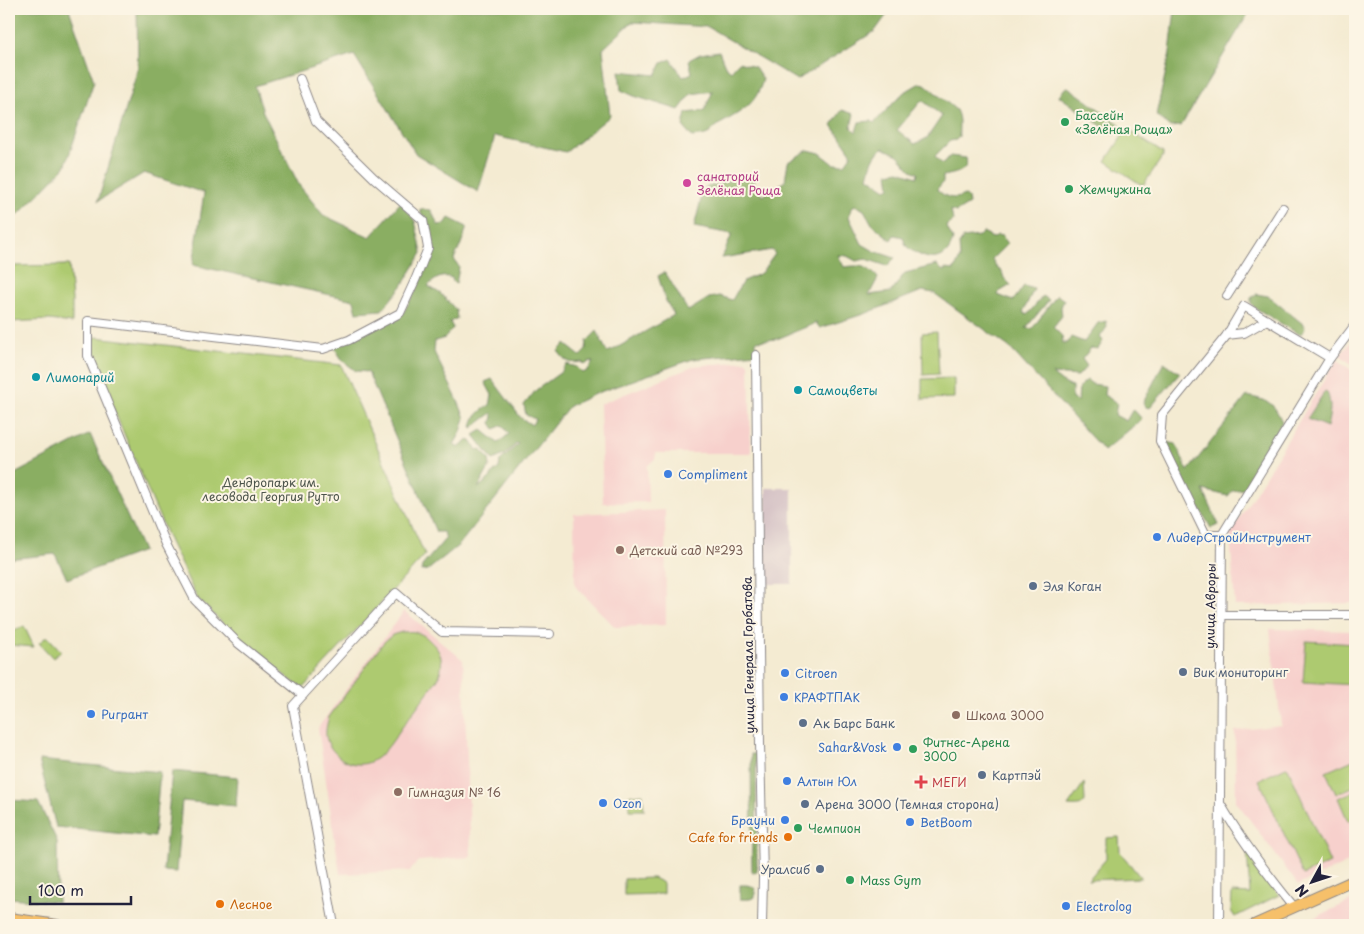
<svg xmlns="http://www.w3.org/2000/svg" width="1364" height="934" viewBox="0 0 1364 934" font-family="'Playpen Sans',sans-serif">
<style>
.built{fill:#f7d0cc}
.industrial{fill:#d2bec3}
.green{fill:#adca70;stroke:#687656}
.forest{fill:#8aae62;stroke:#56684e;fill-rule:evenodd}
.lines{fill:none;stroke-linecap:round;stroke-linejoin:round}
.minor-casing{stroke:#8b8686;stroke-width:10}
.major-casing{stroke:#8b8686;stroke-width:12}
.minor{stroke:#fff;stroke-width:8}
.major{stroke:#f6c06b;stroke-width:10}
.leisure-dot{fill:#2e9e5b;stroke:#fcf5e5;stroke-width:2}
.hotel-dot{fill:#d1479c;stroke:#fcf5e5;stroke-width:2}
.culture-dot{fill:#0f9aa8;stroke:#fcf5e5;stroke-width:2}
.shop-dot{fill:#3f7fe0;stroke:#fcf5e5;stroke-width:2}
.education-dot{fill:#8d6e63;stroke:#fcf5e5;stroke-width:2}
.service-dot{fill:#5c6f8a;stroke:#fcf5e5;stroke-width:2}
.health-dot{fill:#e0444e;stroke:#fcf5e5;stroke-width:2}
.food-dot{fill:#e8710a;stroke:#fcf5e5;stroke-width:2}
.labels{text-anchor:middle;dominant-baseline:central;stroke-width:4;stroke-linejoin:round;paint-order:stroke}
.leisure-label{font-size:12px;fill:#27864d;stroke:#fcf5e5;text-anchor:start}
.hotel-label{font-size:12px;fill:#b23c85;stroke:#fcf5e5;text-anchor:start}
.culture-label{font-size:12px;fill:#0d838f;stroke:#fcf5e5;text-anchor:start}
.shop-label{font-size:12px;fill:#366cbe;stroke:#fcf5e5;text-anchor:start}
.park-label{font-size:12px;fill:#4c544b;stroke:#fcf5e5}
.education-label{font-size:12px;fill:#785e54;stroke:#fcf5e5;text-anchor:start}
.service-label{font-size:12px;fill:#4e5e75;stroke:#fcf5e5;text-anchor:start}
.street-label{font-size:12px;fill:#22223b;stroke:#fcf5e5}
.health-label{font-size:12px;fill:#be3a42;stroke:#fcf5e5;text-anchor:start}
.food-label{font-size:12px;fill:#c56008;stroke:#fcf5e5;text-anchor:end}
</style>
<rect width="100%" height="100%" fill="#fcf5e5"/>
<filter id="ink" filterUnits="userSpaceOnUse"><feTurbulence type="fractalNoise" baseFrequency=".02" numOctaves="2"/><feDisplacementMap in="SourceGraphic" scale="10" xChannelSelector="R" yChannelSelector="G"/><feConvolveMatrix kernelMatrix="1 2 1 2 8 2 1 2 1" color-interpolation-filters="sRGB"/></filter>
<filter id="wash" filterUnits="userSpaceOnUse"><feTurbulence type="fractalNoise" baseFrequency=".0096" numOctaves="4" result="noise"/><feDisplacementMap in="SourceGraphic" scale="20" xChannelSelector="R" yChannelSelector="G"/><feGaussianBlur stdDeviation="1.12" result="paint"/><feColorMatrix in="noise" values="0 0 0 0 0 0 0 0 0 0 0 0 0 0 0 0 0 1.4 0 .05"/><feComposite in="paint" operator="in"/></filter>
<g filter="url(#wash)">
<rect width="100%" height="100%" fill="#f4ebd2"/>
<g class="built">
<path d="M1355,337V367L1340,355Z"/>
<path d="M1337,359L1355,373V603L1235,606L1230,534Z"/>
<path d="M746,361L749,364L751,453H656L655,459L647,466L648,502L603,503L600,404L695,366Z"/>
<path d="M665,510L666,625L615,627L575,586L574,514Z"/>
<path d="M404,611L463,660L471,857L419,861L410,871L340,874L318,728Z"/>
<path d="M1270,629L1355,631V859L1298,885L1236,801L1235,731L1281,725Z"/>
<path d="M1355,899V925H1299Z"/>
</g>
<rect class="industrial" x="766" y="488" width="26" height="96"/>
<g class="green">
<path d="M1127,129L1163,153V156L1144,184H1140L1106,161Z"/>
<path d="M69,265L72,300V323L50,320L9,322V266Z"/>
<path d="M937,332L939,374L923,375L922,333Z"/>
<path d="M95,337L341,365L425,555L302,689L241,641L197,598L170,542L88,349Z"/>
<path d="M954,378V398L922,399V379Z"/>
<path d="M24,626L34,647L9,645V634Z"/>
<path d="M402,632C406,632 411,631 415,632C420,633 426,636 429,640C442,652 444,660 439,677C427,693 415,710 403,726C394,738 386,754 372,761C361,767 346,764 337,755C324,742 324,733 329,717L383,643L392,635Z"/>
<path d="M47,636L61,651L53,658L39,643Z"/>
<path d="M1306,641L1355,644V685L1303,682Z"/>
<path d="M1353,760L1355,765V786L1336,794L1326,772Z"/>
<path d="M1286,767L1288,768L1330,863L1303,875L1259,780Z"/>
<path d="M1084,783L1085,801C1082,808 1074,806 1068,806Z"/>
<path d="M1355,791V818L1348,821L1338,798Z"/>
<path d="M643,794L644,810H629V795Z"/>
<path d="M1119,837L1120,852L1141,878L1088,880L1106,859V838Z"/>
<path d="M1247,850L1279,895L1235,917L1231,911L1232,893L1250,894Z"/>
<path d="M653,878L663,883V894L624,895V879Z"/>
</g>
<g class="forest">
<path d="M9,9H69L94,81L65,167L18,215L9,210Z"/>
<path d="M137,9H891L875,31L797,80L708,27L632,22L603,49L610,116L566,152L495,136L478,192L416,154L354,55L255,86L263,112L299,185L323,215L370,237L401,202L415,221L422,253L402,286L382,310L357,312L354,300L193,265L204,193L144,173L98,201L138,69Z"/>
<path d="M1175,9H1251L1181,126L1170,127L1156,115L1170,53Z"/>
<path d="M719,51L725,66L731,71L739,62L755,67L763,79C756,107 739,112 717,126C714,128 711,132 708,134C704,136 697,136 692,137L683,126L686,113L704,111L713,91L691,94L679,110L634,96L621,90L619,71L656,75L662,63L671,59L683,77L692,73L689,60L700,54Z"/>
<path d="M920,83L925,84L956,110C961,120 958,126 959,137L956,140L950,141L935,156L939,161L943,164L950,156L966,158C970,172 953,174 943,176V182L937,189C944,197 954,201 964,195L968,198L969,204L956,212L951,210L953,221L946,226L953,239C949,258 935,263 918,254C914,252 908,249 906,245C904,242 904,239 903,237L894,235L891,240L872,224L864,210L855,205L851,208L849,217L862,244L874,251L895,258L887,266L866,259L856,261L847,256L838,255L844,267C860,265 867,265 878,278L869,295L891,292L905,273L937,265L944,272V269L954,270L960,258L959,244L963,238L979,236L983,232L989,235L990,237L994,238L997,235L1002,236L1007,244L992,259L996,267L1002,272L1004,278L1011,285L999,292L998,295L1013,301L1024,286L1034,289L1023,312L1027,315L1043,296L1049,300L1026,328L1032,329L1057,295L1064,300L1061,307L1062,316L1053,327L1062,336L1063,343H1068L1071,337L1084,342L1098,323L1106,321L1107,327L1100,337L1103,341L1098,349L1091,348L1082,359L1087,366L1078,376L1052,374L1062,382L1072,387V399L1078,401L1079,387L1087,380L1092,384L1105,386L1104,395L1117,403L1115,415L1126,421L1133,409L1142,419L1104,451L1009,347L934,293L922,291L867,313L820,328L816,323L777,339L756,341V353L693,359L597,393L569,406L459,545L428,570L421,571L422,566L446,538L443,532H436L368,372L356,371L343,361L334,347L403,313L421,281L430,259L431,252L420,209L431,210L438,225L445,224L449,218L467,227L461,244L454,259L459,267L456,284L453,282L452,278C442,274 435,279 428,286L441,294L456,310L457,319L450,322L453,328L445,338L435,341L434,352L458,401L465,418L461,432L454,445L459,448L466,440L471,441L477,450L480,449L489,459L490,466L478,488L490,478L494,472L499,468L500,461L518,444L517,443L504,455L493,460L474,435L482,430L498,443L509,434L502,425L495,429L491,423L493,417L492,413L472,428C473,416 480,411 490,405L492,395L485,382L492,379L521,418L532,425L535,419L526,415L524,405L536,390L561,372L566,364L577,367L583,373L588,370L593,362L590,361L585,365L582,362C569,364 566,362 558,351L565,344L580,356L586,350L587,341L597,331L607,352L613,350L674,315L666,301L658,276L665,272L688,311L709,298L719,296L732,300L743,281L761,273L775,254L772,250L722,258L732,234L694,227L704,188L749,175L763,196L785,181L788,162L808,150L820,153L834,164H845L852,154L832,125L842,110L854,114L851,127L856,132L859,122L872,121L874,123L903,93ZM922,100L942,116L927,138L915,144L897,130ZM883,148L898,155L911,170L918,173L917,177L899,171L888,173L890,187L886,189L868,177C871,165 873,155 883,148Z"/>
<path d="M1068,87L1118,123L1120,126L1114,135L1059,96L1065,88Z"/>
<path d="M1256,294L1268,296L1303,324L1305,328L1304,331L1300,334L1297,333L1254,307L1251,303V298Z"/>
<path d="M1164,362L1180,373L1150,408L1146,407L1143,403Z"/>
<path d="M1325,391L1327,392C1332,404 1330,414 1327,427L1307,419Z"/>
<path d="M1247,396C1269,401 1273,401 1282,422L1246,487L1243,489L1232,491L1228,496L1203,490L1219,525L1211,528L1186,485L1166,442L1176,444L1188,471Z"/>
<path d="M90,434L143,551L67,579L55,554L9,559V477Z"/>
<path d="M751,754H756L757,872H752Z"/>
<path d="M39,760L160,772L154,837L56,827Z"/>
<path d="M172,771L238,777L236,806L182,801L176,872L163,871Z"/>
<path d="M9,800L38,802L57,841L58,902L9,898Z"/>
<path d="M740,885C747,885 757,884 755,894C754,896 754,897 753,898C750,900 743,899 740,899Z"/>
</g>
</g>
<g filter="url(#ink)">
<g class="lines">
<defs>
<g id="minor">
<path d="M300,79L316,121L374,178L423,220L428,248L416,278L400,313L349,340L323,349L88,321V356L166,544L195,600L238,643L303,695"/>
<path d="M1227,296L1283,208"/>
<path d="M1227,335L1244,333L1267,320"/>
<path d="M756,355L760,744L763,877L762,925"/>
<path d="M1222,535H1206L1160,441L1162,415L1227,335L1244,306L1330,358"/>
<path d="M1222,615H1355"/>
<path d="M1221,805C1242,841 1268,875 1294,907"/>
<path d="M334,925L293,706L396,593L442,632L550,634"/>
<path d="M1219,925L1222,535L1330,358L1355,325"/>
</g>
<g id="major">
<path d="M9,918L57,925"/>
<path d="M1254,925L1355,880"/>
</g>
</defs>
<use href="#minor" class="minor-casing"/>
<use href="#major" class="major-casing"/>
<use href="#minor" class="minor"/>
<use href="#major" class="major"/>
</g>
</g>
<g class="leisure-dot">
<circle cx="1065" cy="122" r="5"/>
<circle cx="1069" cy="189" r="5"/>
<circle cx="913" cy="749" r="5"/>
<circle cx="798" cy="828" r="5"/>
<circle cx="850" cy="880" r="5"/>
</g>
<circle class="hotel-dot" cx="687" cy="183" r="5"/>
<g class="culture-dot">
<circle cx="36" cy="377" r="5"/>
<circle cx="798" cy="390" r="5"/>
</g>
<g class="shop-dot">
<circle cx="668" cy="474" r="5"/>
<circle cx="1157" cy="537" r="5"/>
<circle cx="785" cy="673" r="5"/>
<circle cx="784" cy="697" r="5"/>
<circle cx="91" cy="714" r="5"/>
<circle cx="897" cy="747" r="5"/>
<circle cx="787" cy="781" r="5"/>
<circle cx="603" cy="803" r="5"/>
<circle cx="785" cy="820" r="5"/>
<circle cx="910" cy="822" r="5"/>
<circle cx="1066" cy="906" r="5"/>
</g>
<g class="education-dot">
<circle cx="620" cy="550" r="5"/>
<circle cx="956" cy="715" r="5"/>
<circle cx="398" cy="792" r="5"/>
</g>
<g class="service-dot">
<circle cx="1033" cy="586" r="5"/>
<circle cx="1183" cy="672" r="5"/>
<circle cx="803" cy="723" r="5"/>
<circle cx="982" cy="775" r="5"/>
<circle cx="805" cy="804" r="5"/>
<circle cx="820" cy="869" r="5"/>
</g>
<path class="health-dot" d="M918.5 774.5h5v5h5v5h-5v5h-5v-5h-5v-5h5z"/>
<g class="food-dot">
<circle cx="788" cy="837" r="5"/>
<circle cx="220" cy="904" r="5"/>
</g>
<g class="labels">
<g class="leisure-label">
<text x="1075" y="115">Бассейн<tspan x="1075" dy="14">«Зелёная Роща»</tspan></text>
<text x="1079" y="189">Жемчужина</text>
<text x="923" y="742">Фитнес-Арена<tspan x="923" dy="14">3000</tspan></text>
<text x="808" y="828">Чемпион</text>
<text x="860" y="880">Mass Gym</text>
</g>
<g class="hotel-label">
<text x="697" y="176">санаторий<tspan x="697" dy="14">Зелёная Роща</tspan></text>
</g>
<g class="culture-label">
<text x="46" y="377">Лимонарий</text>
<text x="808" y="390">Самоцветы</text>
</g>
<g class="shop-label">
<text x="678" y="474">Compliment</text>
<text x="1167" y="537">ЛидерСтройИнструмент</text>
<text x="795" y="673">Citroen</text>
<text x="794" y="697">КРАФТПАК</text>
<text x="101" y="714">Ригрант</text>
<text x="887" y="747" text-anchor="end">Sahar&amp;Vosk</text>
<text x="797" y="781">Алтын Юл</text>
<text x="613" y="803">Ozon</text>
<text x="775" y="820" text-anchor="end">Брауни</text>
<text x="920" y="822">BetBoom</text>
<text x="1076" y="906">Electrolog</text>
</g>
<g class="park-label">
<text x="271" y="482">Дендропарк им.<tspan x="271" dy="14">лесовода Георгия Рутто</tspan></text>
</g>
<g class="education-label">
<text x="630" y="550">Детский сад №293</text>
<text x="966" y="715">Школа 3000</text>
<text x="408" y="792">Гимназия № 16</text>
</g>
<g class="service-label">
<text x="1043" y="586">Эля Коган</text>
<text x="1193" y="672">Вик мониторинг</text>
<text x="813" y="723">Ак Барс Банк</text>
<text x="992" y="775">Картпэй</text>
<text x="815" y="804">Арена 3000 (Темная сторона)</text>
<text x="810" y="869" text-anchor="end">Уралсиб</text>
</g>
<g class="street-label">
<text transform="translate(1210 606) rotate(-89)">улица Авроры</text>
<text transform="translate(748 655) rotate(-91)">улица Генерала Горбатова</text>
</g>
<g class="health-label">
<text x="932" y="782">МЕГИ</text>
</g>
<g class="food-label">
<text x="778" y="837">Cafe for friends</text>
<text x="230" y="904" text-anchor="start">Лесное</text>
</g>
</g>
<rect width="1364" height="934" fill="none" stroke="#fcf5e5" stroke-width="30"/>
<g transform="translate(1312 882) rotate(230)" stroke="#fcf5e5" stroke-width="4" paint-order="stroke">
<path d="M0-4L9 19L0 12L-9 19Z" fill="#22223b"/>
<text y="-8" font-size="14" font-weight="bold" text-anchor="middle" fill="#22223b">N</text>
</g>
<path d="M30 896v8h101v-8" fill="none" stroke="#22223b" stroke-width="2.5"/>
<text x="38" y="896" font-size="15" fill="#22223b" stroke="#fcf5e5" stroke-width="4" paint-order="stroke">100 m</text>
</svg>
